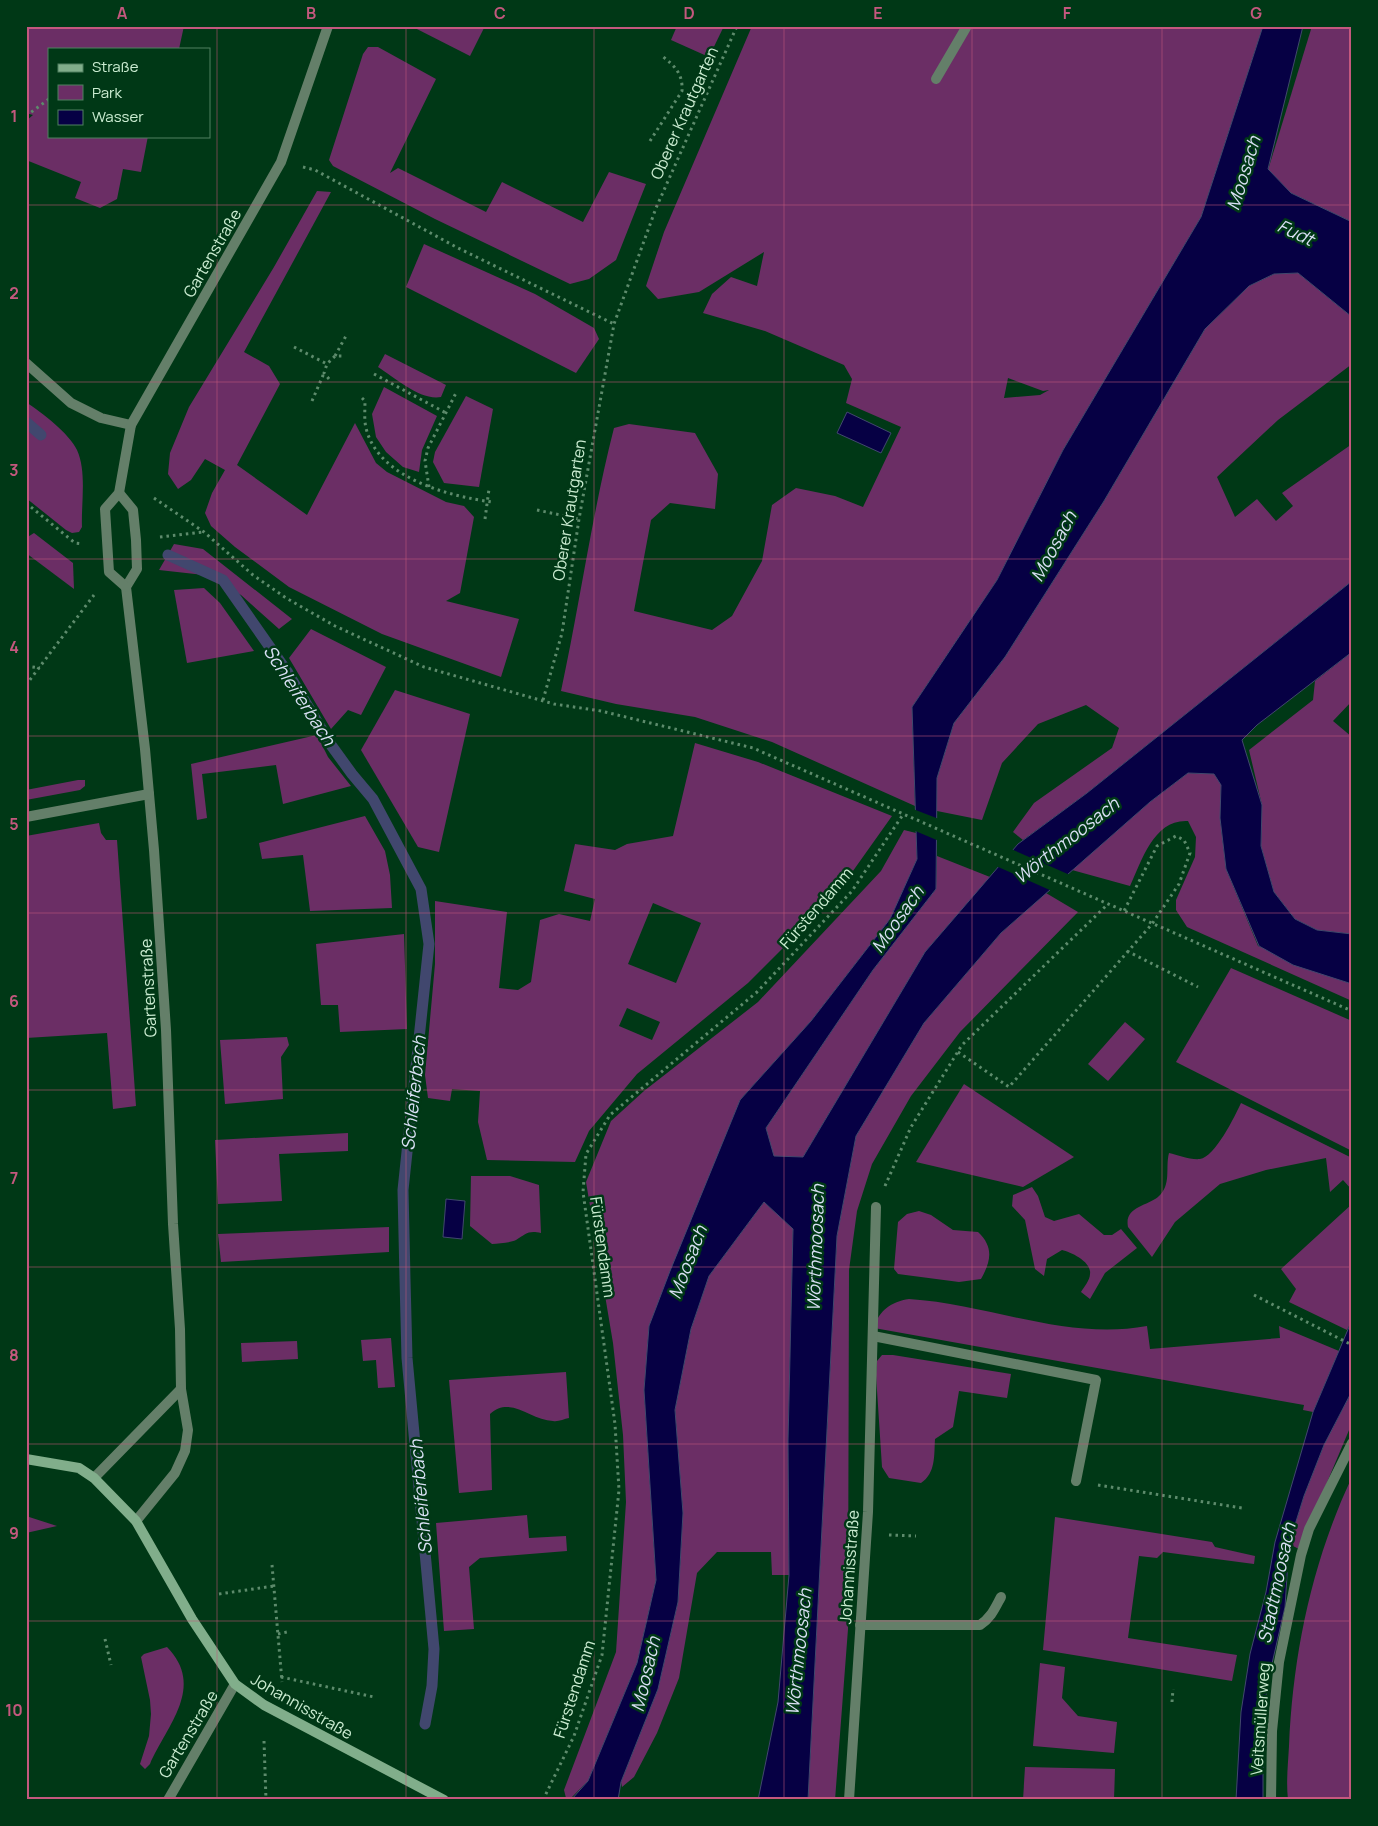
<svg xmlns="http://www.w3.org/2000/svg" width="1378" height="1826" viewBox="0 0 1378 1826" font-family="Manrope,sans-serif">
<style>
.green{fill:#6b2e65;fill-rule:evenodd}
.water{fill:#060044;stroke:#41476e}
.pier{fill:#003816}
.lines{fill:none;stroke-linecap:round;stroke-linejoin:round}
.stream{stroke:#41476e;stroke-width:11}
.path{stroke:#5d8b6c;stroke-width:3;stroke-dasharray:2.5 4;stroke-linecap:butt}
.service{stroke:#647f69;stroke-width:10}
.minor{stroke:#647f69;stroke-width:10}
.secondary{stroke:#81ae8b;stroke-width:10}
.grid{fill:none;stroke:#c4587e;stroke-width:1;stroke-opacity:0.55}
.labels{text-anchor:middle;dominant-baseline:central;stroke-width:5;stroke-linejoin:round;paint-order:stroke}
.street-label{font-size:16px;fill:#caecd1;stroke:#003816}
.water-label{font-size:18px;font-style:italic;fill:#d8dff4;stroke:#003816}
.neatline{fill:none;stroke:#c4587e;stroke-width:2}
.grid-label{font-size:16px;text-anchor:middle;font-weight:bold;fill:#c4587e}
</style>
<rect width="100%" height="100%" fill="#003816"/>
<g class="green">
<path d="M26,26H184L179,49H49V136H148L141,172L123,169L117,199L100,208L75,198L81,182L26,160V121L33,115L26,113Z"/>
<path d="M411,26H485L470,56Z"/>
<path d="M677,26H724L709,57L671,40Z"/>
<path d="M752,26H1263L1201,217L1063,450L997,580L912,707L915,806L772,742L695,717L616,704L561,691C580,603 592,514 614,428L629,424L695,433L718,474L715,509L670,503L651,520L634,611L712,630L732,616L762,561L772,505L796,488L835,496L863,507L901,427L846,403L852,379L844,365L765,331L703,313L712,294L731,277L757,286L764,252L699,292L658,299L646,286L664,232ZM1008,378L1043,391L1049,390L1040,395L1004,398Z"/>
<path d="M1312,26H1352V222L1291,193L1268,170Z"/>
<path d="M368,47H378L436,79L390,173L398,168L486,212L502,182L583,222L609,172L646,184L616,260L589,279L570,284L435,219L333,166L329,160L363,54Z"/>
<path d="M317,191L331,192L244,352L269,366L280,384L237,465L307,515L355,423L376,463L387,472L446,502L464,506L474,517L460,593L446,601L519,619L501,677L382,634L289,587L235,547L211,526L205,513L212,493L225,470L205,459L191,480L178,489L168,474L170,453L189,407L274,267Z"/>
<path d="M424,244L535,294L594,328L599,339L576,373L406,287Z"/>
<path d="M1298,273L1352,317V364L1278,420L1217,477L1235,517L1257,499L1276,521L1293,506L1282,493L1352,444V581L1087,793L1023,840L1013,832L1034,803L1112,748L1119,728L1086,705L1038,724L1002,763L982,820L937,811V778L954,723L1005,657L1104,501L1205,329L1249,286L1274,274Z"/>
<path d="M385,354L446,385L441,397C421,401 395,378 378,367Z"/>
<path d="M384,387L437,416L422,450L419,472L403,467L386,452L376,437L372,414Z"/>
<path d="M466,396L493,409L479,487L444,483L433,462L435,452Z"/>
<path d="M26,402C42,413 69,433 77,450C87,472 81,503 82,527L79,532L72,533L66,530L26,498Z"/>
<path d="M34,533L73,563L74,589L26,553V538Z"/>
<path d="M174,544L203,549L292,619L279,629L241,595L204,575L159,570Z"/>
<path d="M204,588L220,603L254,651L187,663L174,590Z"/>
<path d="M311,629L386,667L361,715L348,710L331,729L289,658Z"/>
<path d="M1352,652V701L1333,721L1352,737V934L1317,930L1295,919L1274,892L1261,846L1262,805L1249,750L1313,700L1315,681Z"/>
<path d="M395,690L470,714L439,852L418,847L361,750Z"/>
<path d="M317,735L328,757L351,786L283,804L276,765L202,774L207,818L197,820L191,764Z"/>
<path d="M695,743L758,762L892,816L843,885L789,942L748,983L637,1074L589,1131L575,1162L487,1160L478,1122L480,1091L452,1089L450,1101L428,1098L425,1075L435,964V901L507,912L499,988L518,990L531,982L540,920L559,914L590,921L595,899L564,891L575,844L615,850L627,844L673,836ZM653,903L701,923L676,983L628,964ZM627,1008L660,1022L652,1040L619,1026Z"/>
<path d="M1188,773L1214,774L1221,784L1220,818L1226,869L1258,946L1352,984V1001L1187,927L1176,910V900L1195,857L1196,837L1188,821C1154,819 1142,860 1130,886L1072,870L1150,802Z"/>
<path d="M78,780H85V786L80,790L26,800V790Z"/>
<path d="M365,816L385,851L390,875L392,908L310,911L303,855L262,859L259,843Z"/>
<path d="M99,823L101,833L106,840H117L136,1106L113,1109L107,1033L26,1038V836Z"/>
<path d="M904,830L916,833L917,859L890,919L811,1021L740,1100L649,1326L644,1390L656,1580L637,1663L588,1781L572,1797L566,1798L564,1790L616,1652L626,1502L623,1435L613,1343L586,1182L611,1121L644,1091L758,1002L881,871Z"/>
<path d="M937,856L990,877L925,952L803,1157H774L766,1128L873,970L936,889Z"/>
<path d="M1046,893L1078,912L960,1032L911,1096L872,1164L857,1211L849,1270L848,1629L835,1800H808L837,1236L856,1136L924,1023L1001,933Z"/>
<path d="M404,934L407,1029L340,1032L338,1005H321L316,944Z"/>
<path d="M1231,968L1352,1021V1151L1176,1062Z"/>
<path d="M1125,1022L1145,1039L1108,1081L1088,1064Z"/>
<path d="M287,1037L289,1045L281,1057L283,1099L225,1104L220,1040Z"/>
<path d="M964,1084L1074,1157L1023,1187L916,1162Z"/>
<path d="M1241,1103L1352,1158V1190L1343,1180L1330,1192L1326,1158L1266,1170L1220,1184L1175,1222L1152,1257L1128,1227C1124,1207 1147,1206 1158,1197C1172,1185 1165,1168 1169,1153C1178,1155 1190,1160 1200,1159C1215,1157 1235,1116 1241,1103Z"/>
<path d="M348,1133V1151L279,1154L282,1201L218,1204L215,1140Z"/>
<path d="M471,1176H510L539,1185L541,1233C528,1230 526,1234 516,1240C510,1243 499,1243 492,1244L470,1226Z"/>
<path d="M1032,1187L1038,1196L1045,1217L1054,1221L1079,1214L1104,1235H1112L1121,1229L1137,1248L1105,1273L1090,1299L1081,1292C1084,1287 1090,1280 1090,1274C1092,1262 1071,1252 1062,1250L1047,1259L1044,1276L1035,1269L1025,1220L1012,1206L1013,1195Z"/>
<path d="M764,1202L793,1229L788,1441L789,1575H772L771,1552H717L697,1573L679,1678L657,1733L634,1777L622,1787L621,1782L658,1689L678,1602L683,1513L675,1410L691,1329L709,1276Z"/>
<path d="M1352,1204V1320L1347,1330L1289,1302L1296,1289L1281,1269Z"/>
<path d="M919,1211L931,1215L953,1230L978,1232C994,1247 991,1261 981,1279L959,1282L898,1274L894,1269L898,1222L907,1214Z"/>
<path d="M389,1227V1252L221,1262L218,1234Z"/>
<path d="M909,1299C989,1304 1067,1341 1147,1326L1150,1349L1280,1338L1279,1326L1339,1351L1313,1412L1303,1410L1304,1405L874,1328C879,1310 891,1302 909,1299Z"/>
<path d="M391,1338L395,1387L378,1388L376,1360L363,1361L361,1340Z"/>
<path d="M297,1341L298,1359L242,1362L241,1343Z"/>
<path d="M882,1355H893L1011,1374L1007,1398L959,1391L953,1427L935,1439C934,1455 936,1473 921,1483L889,1478L882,1467L876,1375L877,1361Z"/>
<path d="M566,1372L569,1418C564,1419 558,1422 553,1421C531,1421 511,1395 490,1414L492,1490L459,1493L449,1380Z"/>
<path d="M1352,1391V1423L1299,1549L1289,1544L1304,1496L1324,1445Z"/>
<path d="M1352,1477V1800H1288C1286,1782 1288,1764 1289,1746C1293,1653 1312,1562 1352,1477Z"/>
<path d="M527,1515L529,1538L566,1536L567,1551L480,1558L469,1567L474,1629L444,1631L436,1523Z"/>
<path d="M26,1516L57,1526L26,1533Z"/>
<path d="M1055,1517L1212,1542L1215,1547L1255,1556L1254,1564L1163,1552L1157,1558L1139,1556L1128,1638L1237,1655L1232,1681L1043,1650Z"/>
<path d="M167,1647C206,1687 167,1725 150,1764L145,1769L140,1764L149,1736L151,1714L150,1700L141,1657L144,1654Z"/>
<path d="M1040,1663L1065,1667L1062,1698L1078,1716L1117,1722L1114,1753L1033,1746Z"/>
<path d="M1025,1767L1115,1769L1114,1800H1023Z"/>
</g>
<g class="water">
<path d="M1263,26H1303L1268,169L1291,193L1352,222V317L1298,273L1274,274L1249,286L1205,329L1104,501L1005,657L954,723L937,778L936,889L873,970L766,1128L774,1156L803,1157L925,952L1018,844L1087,793L1352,581V652L1257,725L1242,740L1262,805L1261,846L1274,892L1295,919L1317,930L1352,934V984L1293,965L1259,946L1226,869L1220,818L1221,785L1214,774L1188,773L1150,802L1001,933L924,1023L856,1136L837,1236L808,1800H758L778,1702L789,1575L788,1441L793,1229L764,1202L709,1276L691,1329L675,1410L683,1513L678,1602L658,1689L621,1782L618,1800H571L588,1781L637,1663L656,1580L644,1390L649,1326L670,1271L740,1100L811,1021L890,919L917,859L912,707L997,580L1063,450L1201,217Z"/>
<path d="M847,412L891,433L881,453L837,433Z"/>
<path d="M446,1199L465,1201L462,1239L443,1237Z"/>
<path d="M1352,1320V1391L1324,1445L1304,1496L1289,1544L1285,1607L1268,1681L1263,1718V1800H1236L1241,1712L1250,1654L1266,1592L1275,1542L1313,1412Z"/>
</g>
<g class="pier">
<path d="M913,809L939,819V841L913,830Z"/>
<path d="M1011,849L1070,875L1052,891L996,866Z"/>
</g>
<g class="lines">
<g class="stream">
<path d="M26,422L41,435"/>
<path d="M168,555L223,580L288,673L331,745L352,774L373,799L421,889L429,944L403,1190L405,1279L407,1358L434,1649L432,1686L425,1724"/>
</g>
<g class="path">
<path d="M26,116L49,99"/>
<path d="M650,141L682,91C683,74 675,66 662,56"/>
<path d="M303,167L315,170L458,248L614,324"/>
<path d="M294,347L327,364"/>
<path d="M335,356L347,334"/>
<path d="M374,374L446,413"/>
<path d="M329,379L324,373L327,364L335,356H342"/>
<path d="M362,398L365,401C365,410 364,420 366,428C378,478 448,496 492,502"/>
<path d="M312,401L324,373"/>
<path d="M429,487L425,461L428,448L457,391"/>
<path d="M154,498L204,532L253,575L286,598L335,626L424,667L554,704L601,711L753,748L1352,1011"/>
<path d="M26,503L75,543L83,544"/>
<path d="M537,510L579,519"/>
<path d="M485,519L489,489"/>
<path d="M160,537L204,532"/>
<path d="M26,666L40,668"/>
<path d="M26,685L94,595"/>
<path d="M543,700L562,633L579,519L614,324L656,208L737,26"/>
<path d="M1127,951L1198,987"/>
<path d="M958,1052L1009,1087L1152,924L1179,884L1190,853L1184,840L1176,836L1157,846L1124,911"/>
<path d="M885,1186L911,1127L962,1045L1108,904"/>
<path d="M1254,1295L1352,1345"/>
<path d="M1098,1485L1242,1508"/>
<path d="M889,1535L916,1536"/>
<path d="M272,1565L282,1682"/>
<path d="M219,1594L274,1586"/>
<path d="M278,1634L287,1632"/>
<path d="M105,1639L111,1665"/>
<path d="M281,1677L374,1697"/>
<path d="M1172,1702L1173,1689"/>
<path d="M264,1741L266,1800"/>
<path d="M543,1800L574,1736L602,1655L619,1490L615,1424L583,1192L586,1154L610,1115L757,992L852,891L904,813"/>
</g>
<g class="service">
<path d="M936,79L967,26"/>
<path d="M873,1336L1096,1380L1076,1481"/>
<path d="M860,1625H980C991,1618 995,1608 1001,1597"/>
</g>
<g class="minor">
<path d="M26,363L71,403L101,418L131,425"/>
<path d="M119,493L133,510L136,540L137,569L126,587L145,749L154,850L166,1030L173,1224L180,1329L181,1389L188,1430L185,1451L175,1473L136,1521"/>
<path d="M126,587L109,572L105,509L119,493L131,425L281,162L328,26"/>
<path d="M26,817L149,794"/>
<path d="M94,1478L181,1389"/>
<path d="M168,1800L235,1684"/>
<path d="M849,1800L868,1512L876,1207"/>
<path d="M1271,1800L1272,1731L1279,1662L1301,1555L1309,1529L1352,1443"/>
</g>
<path class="secondary" d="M26,1459L79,1468L94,1478L136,1521L192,1619L235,1684L264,1705L444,1800"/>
</g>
<path class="grid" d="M217,26V1800M406,26V1800M594,26V1800M784,26V1800M972,26V1800M1162,26V1800M26,205H1352M26,382H1352M26,559H1352M26,736H1352M26,913H1352M26,1090H1352M26,1267H1352M26,1444H1352M26,1621H1352"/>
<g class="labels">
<g class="street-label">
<text transform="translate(684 113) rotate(-66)">Oberer Krautgarten</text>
<text transform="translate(212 253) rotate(-60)">Gartenstraße</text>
<text transform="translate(569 510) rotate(-81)">Oberer Krautgarten</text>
<text transform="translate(816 908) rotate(-49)">Fürstendamm</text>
<text transform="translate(148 988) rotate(-93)">Gartenstraße</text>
<text transform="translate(603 1247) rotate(82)">Fürstendamm</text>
<text transform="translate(849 1567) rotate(-86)">Johannisstraße</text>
<text transform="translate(574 1689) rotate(-72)">Fürstendamm</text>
<text transform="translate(302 1706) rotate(30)">Johannisstraße</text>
<text transform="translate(1260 1719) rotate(-86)">Veitsmüllerweg</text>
<text transform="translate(188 1734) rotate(-59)">Gartenstraße</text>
</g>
<g class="water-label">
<text transform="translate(1243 173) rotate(-73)">Moosach</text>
<text transform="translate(1296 232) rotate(25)">Fudt</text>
<text transform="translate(1053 546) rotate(-62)">Moosach</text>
<text transform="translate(300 695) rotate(57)">Schleiferbach</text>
<text transform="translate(1066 840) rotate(-38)">Wörthmoosach</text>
<text transform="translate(897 919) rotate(-55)">Moosach</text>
<text transform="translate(413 1093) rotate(-84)">Schleiferbach</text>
<text transform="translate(815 1248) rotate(-88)">Wörthmoosach</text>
<text transform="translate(687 1262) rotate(-69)">Moosach</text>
<text transform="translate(420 1497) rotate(-95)">Schleiferbach</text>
<text transform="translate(1276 1583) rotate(-78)">Stadtmoosach</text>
<text transform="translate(798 1652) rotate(-84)">Wörthmoosach</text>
<text transform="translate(645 1674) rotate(-77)">Moosach</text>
</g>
</g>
<rect width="1378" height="1826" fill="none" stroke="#003816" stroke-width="55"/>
<rect x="48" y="48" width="162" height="90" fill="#003816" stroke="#518061"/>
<rect x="58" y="64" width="25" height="8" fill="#81ae8b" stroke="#518061"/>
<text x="92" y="72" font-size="15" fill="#caecd1">Straße</text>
<rect x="58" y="85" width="25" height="15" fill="#6b2e65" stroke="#518061"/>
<text x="92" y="98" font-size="15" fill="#caecd1">Park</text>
<rect x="58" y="110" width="25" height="15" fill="#060044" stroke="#518061"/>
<text x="92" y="122" font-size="15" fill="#caecd1">Wasser</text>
<rect x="28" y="28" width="1322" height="1770" class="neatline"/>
<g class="grid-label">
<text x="122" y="19">A</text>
<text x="311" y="19">B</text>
<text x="500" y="19">C</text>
<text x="689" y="19">D</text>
<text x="878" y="19">E</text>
<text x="1067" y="19">F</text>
<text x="1256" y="19">G</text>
<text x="14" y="122">1</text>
<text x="14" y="299">2</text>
<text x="14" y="476">3</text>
<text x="14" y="653">4</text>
<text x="14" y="830">5</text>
<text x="14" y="1007">6</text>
<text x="14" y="1184">7</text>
<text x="14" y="1361">8</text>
<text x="14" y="1539">9</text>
<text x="14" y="1716">10</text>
</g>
</svg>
